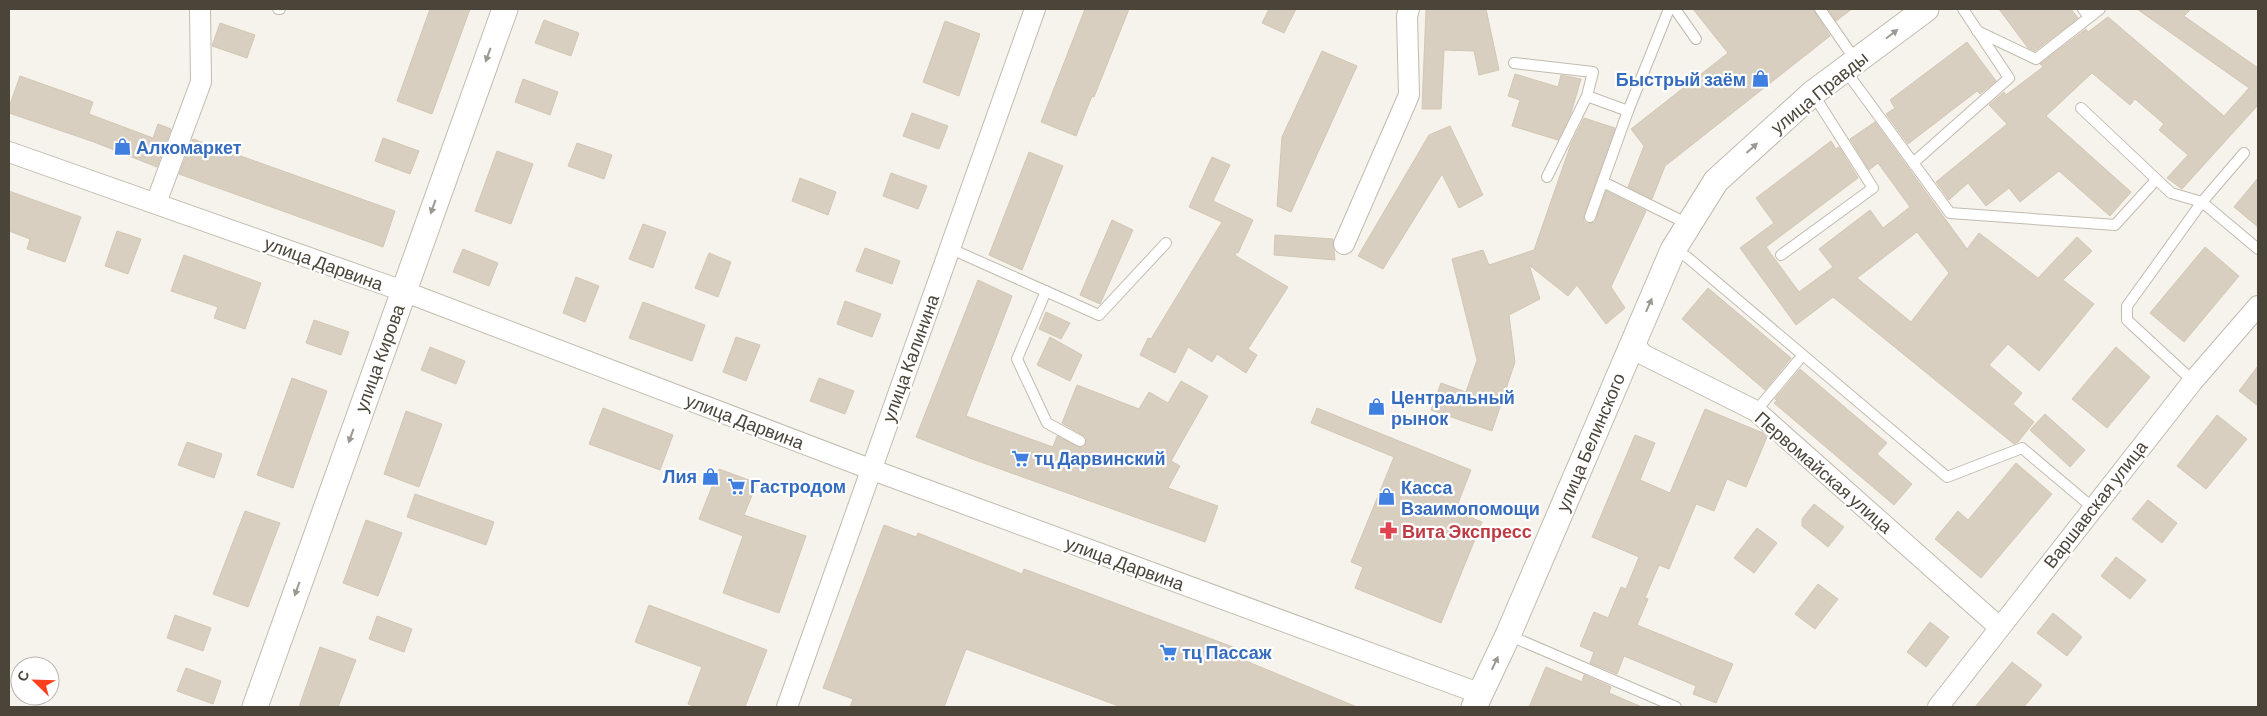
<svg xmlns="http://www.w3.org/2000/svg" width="2267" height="716" viewBox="0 0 2267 716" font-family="Barlow,sans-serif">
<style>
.building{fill:#d8cfc1;stroke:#d3c7b4;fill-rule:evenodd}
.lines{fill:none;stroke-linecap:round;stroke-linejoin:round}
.service-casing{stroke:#c2bbae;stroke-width:12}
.minor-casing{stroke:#c2bbae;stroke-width:22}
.tertiary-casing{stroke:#c2bbae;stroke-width:27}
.service{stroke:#fff;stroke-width:10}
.minor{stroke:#fff;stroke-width:20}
.tertiary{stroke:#fff;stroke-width:25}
.oneway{fill:#9c9892}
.labels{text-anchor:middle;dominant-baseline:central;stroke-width:4.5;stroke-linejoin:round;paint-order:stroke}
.shop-label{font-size:18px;font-weight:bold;fill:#366cbe;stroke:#fff;text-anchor:start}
.street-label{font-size:18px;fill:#4b4439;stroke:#fff}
.health-label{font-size:18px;font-weight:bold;fill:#be3a42;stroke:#fff;text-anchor:start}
</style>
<rect width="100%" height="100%" fill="#f6f3ec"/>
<g class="building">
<path d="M430,9H470L432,114L397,101Z"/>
<path d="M1085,9H1129L1094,97L1092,96L1076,136L1041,122Z"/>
<path d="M1269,9H1296L1284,33L1262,23Z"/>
<path d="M1426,9H1486L1499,70L1479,75L1474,51L1444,50L1441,109H1422Z"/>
<path d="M1693,9H1813L1830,36L1665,166L1652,199L1628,187L1644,146L1631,129L1728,53Z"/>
<path d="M1828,9H1852L1836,21Z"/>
<path d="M1999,9H2071L2078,18L2035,51L2028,48Z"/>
<path d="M2137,9H2191L2184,16L2258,68V105L2182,189L2167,178L2188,155L2159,130L2164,124L2135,99L2130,105L2092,73L2046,116L2131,192L2110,216L2059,171L2020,202L2009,188L1986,206L1968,183L1949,200L1936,182L2007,124L1989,105L2004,92L2006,95L2043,67L2040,64L2086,29L2088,32L2108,17L2224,116L2249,88Z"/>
<path d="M544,20L579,33L571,56L535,43Z"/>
<path d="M945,21L980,34L959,96L923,82Z"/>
<path d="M220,23L255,35L247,58L212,46Z"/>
<path d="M1967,42L1996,81L1980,94L1977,91L1908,144L1886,114L1895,108L1890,100Z"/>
<path d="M1322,51L1357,66L1291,212L1277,206L1282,137Z"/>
<path d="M1515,74L1558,87L1561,75L1581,79L1571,113L1558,140L1512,126L1520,100L1508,96Z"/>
<path d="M20,76L93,102L89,114L153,138L158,124L171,129L157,167L94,142L9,113V107Z"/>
<path d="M523,79L558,92L550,115L515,102Z"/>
<path d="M912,113L948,126L939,149L903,136Z"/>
<path d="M1584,118L1615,128L1584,215V221L1588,224L1595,222L1606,191L1646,211L1611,287L1625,308L1606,324L1577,285L1568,296L1529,265L1540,299L1509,315L1515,362L1492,431L1431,410L1441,383L1466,392L1477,360L1452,259L1483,250L1489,265L1534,250L1571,144Z"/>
<path d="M1875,122L1967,249L1979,233L2038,278L2077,237L2092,251L2063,280L2094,304L2039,371L2008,344L1989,365L2022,393L2013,404L2034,422L2018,442L2014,444L1833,297L1796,325L1740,248L1774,223L1756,198L1831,141L1836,149L1839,147L1858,178L1766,247L1799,292L1833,267L1819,249L1870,210L1883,228L1910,207L1878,163L1869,170L1850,139ZM1917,232L1949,273L1911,322L1857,278Z"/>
<path d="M1450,126L1483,195L1459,208L1442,174L1383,269L1358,256L1429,135Z"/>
<path d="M383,138L419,151L410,174L375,161Z"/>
<path d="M193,139L395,211L383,247L179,174Z"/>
<path d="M577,143L612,155L604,179L568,166Z"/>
<path d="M497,151L533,164L511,224L475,211Z"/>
<path d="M1029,152L1063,166L1022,270L989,255Z"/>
<path d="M1212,157L1230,165L1213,201L1253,220L1238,253L1235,252L1236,256L1288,287L1248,349L1257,355L1246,373L1217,354L1212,362L1188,347L1175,373L1140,355L1148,338L1151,339L1222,222L1189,207Z"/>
<path d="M891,173L927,186L918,209L883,196Z"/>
<path d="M800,178L836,192L828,215L792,201Z"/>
<path d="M2258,178V227L2234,207Z"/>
<path d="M9,191L81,217L65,262L27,249L30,239L9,231Z"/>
<path d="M1112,220L1133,230L1100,304L1080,295Z"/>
<path d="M643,224L666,232L653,268L629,259Z"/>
<path d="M117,231L141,239L128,274L105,266Z"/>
<path d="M1275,235L1333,239L1335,260L1274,255Z"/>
<path d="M2205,247L2239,276L2184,342L2150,313Z"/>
<path d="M865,248L900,261L892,284L856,271Z"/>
<path d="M463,249L498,263L489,286L453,272Z"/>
<path d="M709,253L731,262L718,297L695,288Z"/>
<path d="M184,255L261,283L245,329L214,318L218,307L171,291Z"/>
<path d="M576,277L599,286L585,322L563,313Z"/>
<path d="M978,280L1012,296L966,416L1053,447L1057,436L1081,448L1086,444V437L1062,423L1077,385L1139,409L1149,392L1168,403L1181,381L1208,396L1171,461L1180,466L1168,488L1218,506L1205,542L972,459L916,437Z"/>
<path d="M1708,288L1791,358L1765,390L1682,319Z"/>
<path d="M845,301L881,314L872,337L837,324Z"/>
<path d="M643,302L705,325L692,361L629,338Z"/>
<path d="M1046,312L1070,323L1061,339L1039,329Z"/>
<path d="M314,320L349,332L341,355L306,343Z"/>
<path d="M736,337L760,345L746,381L723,372Z"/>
<path d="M1050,337L1082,355L1070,381L1037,365Z"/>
<path d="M430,347L465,361L456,384L421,370Z"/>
<path d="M2116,347L2150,377L2107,428L2072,399Z"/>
<path d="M2258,366V406L2239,391Z"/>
<path d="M1800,369L1887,443L1877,454L1912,484L1894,505L1774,403L1777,400L1775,399Z"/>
<path d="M292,378L327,391L293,488L257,475Z"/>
<path d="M819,378L854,391L845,414L810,401Z"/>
<path d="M603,408L673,435L660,470L589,444Z"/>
<path d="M1317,408L1471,470L1455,511L1482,522L1441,623L1355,588L1363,567L1351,562L1394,457L1311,423Z"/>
<path d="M1705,409L1763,433L1767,437L1746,487L1727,479L1714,511L1696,504L1669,569L1659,565L1645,598L1648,599L1637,625L1733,664L1716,703L1693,694L1696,686L1624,656L1617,674L1590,663L1594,652L1580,646L1594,612L1608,618L1621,587L1626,589L1639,557L1592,537L1635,435L1655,443L1640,480L1670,493Z"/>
<path d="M406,411L442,424L419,487L384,474Z"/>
<path d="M2045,414L2085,450L2070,467L2030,430Z"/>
<path d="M2217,415L2247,439L2206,489L2177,466Z"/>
<path d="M187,442L222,454L214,478L178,465Z"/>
<path d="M2016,463L2052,494L1981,578L1935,539L1958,511L1968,520Z"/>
<path d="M719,469L757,483L744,515L806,536L779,613L723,593L743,536L699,519Z"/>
<path d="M415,494L494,522L486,545L407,517Z"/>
<path d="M2148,500L2177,523L2162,543L2132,519Z"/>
<path d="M1814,504L1844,527L1828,547L1802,526V519Z"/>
<path d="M245,511L280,523L248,607L213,594Z"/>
<path d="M366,520L402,533L378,596L343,583Z"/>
<path d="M884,525L916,537L918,533L1022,574L1024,569L1249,653L1246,661L1357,707H1121L966,649L944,707H850L853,699L823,688Z"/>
<path d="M1757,528L1777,543L1754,573L1734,558Z"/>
<path d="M2116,557L2146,580L2130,599L2101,576Z"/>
<path d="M1818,584L1838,599L1815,629L1795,614Z"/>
<path d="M649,605L767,650L745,707H697L688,704L702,667L635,642Z"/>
<path d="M2053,613L2082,637L2067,656L2037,633Z"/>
<path d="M175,615L211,628L203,651L167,638Z"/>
<path d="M377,616L412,629L404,652L369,639Z"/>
<path d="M1930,622L1949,637L1926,667L1907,652Z"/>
<path d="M320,647L356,660L338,707H299Z"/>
<path d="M2012,662L2042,685L2024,707H1975Z"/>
<path d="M1546,667L1582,682L1584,675L1611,687L1609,693L1642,707H1529Z"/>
<path d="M186,668L221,681L213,704L177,691Z"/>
</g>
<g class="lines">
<defs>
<g id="service">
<path d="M278,9H280"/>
<path d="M1675,9L1696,39"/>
<path d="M1820,9L1856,61"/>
<path d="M2083,9L2089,17"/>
<path d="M1977,31L2036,59L2100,9"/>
<path d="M1514,63L1593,72L1587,96L1547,177"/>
<path d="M1845,70L1950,213L2115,225L2156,180"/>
<path d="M1587,96L1628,111"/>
<path d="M2081,108L2171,193L2202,202L2127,306V320L2193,381"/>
<path d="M2244,153L2202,202L2258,249"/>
<path d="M1913,163L2009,78L1963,9"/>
<path d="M1603,182L1688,224"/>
<path d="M1590,217L1628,111L1669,9"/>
<path d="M949,248L1099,315L1166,243"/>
<path d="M1673,250L1687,257L1947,477L2022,448L2092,507"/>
<path d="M1781,255L1873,188L1813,94"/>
<path d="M1046,291L1017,359L1047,423L1080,441"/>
<path d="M1756,411L1802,356"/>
<path d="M1508,635L1676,707"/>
</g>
<g id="minor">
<path d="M9,152L403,291L870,469L1481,694"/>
<path d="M156,203L201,82L200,9"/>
<path d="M1344,244L1409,95L1407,16L1409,9"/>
<path d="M1632,343L1644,355L1756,411L1999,627"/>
<path d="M787,707L1035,9"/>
<path d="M1938,707L2193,381L2258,306"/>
</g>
<g id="tertiary">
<path d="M255,707L505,9"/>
<path d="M1474,707L1508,635L1673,250L1716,181L1813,93L1926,9"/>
</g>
</defs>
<use href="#service" class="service-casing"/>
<use href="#minor" class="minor-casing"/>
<use href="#tertiary" class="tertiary-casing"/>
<use href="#service" class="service"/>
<use href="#minor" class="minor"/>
<use href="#tertiary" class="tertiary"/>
</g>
<defs><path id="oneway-solid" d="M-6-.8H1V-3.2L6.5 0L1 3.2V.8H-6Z" transform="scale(1.25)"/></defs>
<g class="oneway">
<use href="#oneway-solid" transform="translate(1892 34) rotate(-37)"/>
<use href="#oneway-solid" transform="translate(488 55) rotate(110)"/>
<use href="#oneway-solid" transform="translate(1752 148) rotate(-42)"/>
<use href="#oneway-solid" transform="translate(433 207) rotate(110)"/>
<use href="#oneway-solid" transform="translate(1649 305) rotate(-66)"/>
<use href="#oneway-solid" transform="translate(351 436) rotate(110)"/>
<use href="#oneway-solid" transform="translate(297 589) rotate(110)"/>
<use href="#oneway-solid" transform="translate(1495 663) rotate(-65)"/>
</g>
<defs>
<symbol id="shop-bare" viewBox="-9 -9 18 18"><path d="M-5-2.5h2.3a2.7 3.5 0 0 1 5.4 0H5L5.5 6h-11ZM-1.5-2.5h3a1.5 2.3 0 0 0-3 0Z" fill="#3f7fe0" stroke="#fff" stroke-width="2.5" paint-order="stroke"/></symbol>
<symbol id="supermarket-bare" viewBox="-9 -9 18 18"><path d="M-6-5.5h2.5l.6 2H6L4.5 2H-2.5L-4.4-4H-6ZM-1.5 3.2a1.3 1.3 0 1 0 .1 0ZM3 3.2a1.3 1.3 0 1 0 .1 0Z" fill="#3f7fe0" stroke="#fff" stroke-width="2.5" paint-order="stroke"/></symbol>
<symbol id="pharmacy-bare" viewBox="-9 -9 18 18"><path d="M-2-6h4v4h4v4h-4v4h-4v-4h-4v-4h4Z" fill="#e0444e" stroke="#fff" stroke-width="2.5" paint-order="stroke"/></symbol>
</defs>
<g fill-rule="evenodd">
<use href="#shop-bare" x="1748" y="66" width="25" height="25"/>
<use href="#shop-bare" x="110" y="134" width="25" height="25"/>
<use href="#shop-bare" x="1364" y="394" width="25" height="25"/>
<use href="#supermarket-bare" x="1008" y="446" width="25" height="25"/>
<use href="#shop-bare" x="698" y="464" width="25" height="25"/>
<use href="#supermarket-bare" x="724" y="474" width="25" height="25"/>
<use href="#shop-bare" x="1374" y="484" width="25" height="25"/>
<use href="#pharmacy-bare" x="1376" y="518" width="25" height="25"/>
<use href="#supermarket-bare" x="1156" y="640" width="25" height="25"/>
</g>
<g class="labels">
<g class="shop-label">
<text x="1746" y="79" text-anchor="end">Быстрый заём</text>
<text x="136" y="147">Алкомаркет</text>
<text x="1391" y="397">Центральный<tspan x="1391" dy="21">рынок</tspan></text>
<text x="1034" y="458">тц Дарвинский</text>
<text x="697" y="476" text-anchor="end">Лия</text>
<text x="750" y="486">Гастродом</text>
<text x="1401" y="487">Касса<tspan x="1401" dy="21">Взаимопомощи</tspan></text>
<text x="1182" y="652">тц Пассаж</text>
</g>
<g class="street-label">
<text transform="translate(1819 92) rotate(-39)">улица Правды</text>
<text transform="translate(324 263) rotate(20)">улица Дарвина</text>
<text transform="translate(379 358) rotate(-70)">улица Кирова</text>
<text transform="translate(910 358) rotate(-70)">улица Калинина</text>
<text transform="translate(745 421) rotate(21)">улица Дарвина</text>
<text transform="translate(1590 442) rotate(-67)">улица Белинского</text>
<text transform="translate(1824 472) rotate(41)">Первомайская улица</text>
<text transform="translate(2095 504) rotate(-52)">Варшавская улица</text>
<text transform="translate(1125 563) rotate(20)">улица Дарвина</text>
</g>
<g class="health-label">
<text x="1402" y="531">Вита Экспресс</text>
</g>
</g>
<rect width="2267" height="716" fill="none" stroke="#4b4439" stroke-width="20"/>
<g transform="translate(35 681) rotate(293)"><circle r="24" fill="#ffffff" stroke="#b7b4b0"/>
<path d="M0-4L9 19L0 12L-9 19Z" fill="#fc3f1d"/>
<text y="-8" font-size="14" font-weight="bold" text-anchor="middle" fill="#4b4439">С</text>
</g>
</svg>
